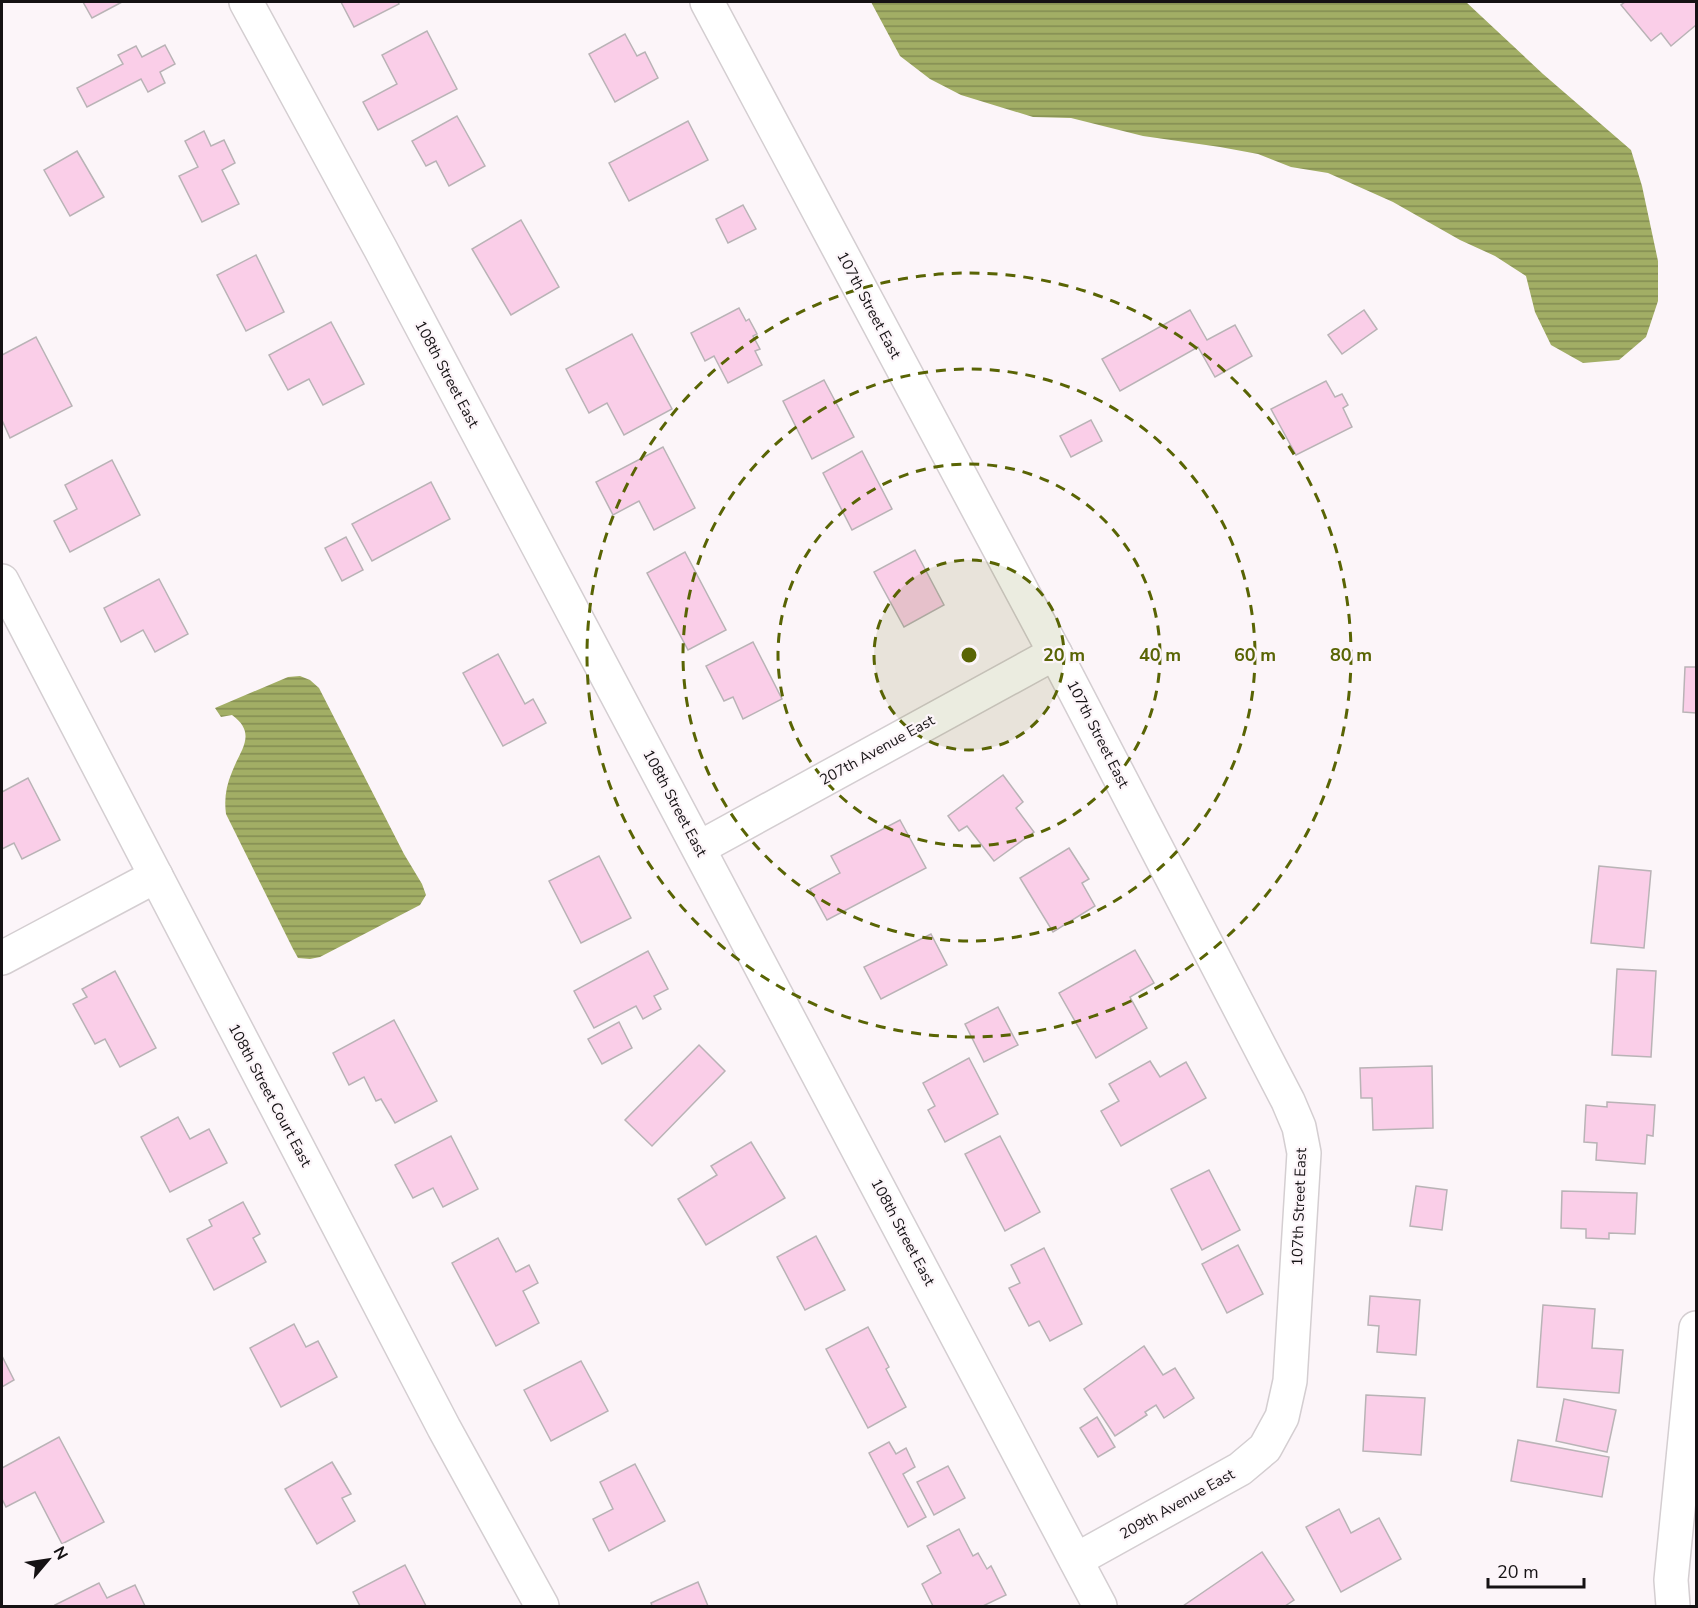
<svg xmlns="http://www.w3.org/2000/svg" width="1698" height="1608" viewBox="0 0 1698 1608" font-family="'Nunito Sans',sans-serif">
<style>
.water{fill:url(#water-rules)}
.building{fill:#facee8;stroke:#b9b3b6;stroke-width:1.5}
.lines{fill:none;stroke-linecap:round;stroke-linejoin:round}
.street-casing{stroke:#d4ced1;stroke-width:36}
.street{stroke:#fff;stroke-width:33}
.ring{fill:none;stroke:#596404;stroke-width:3;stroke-dasharray:10 8}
.labels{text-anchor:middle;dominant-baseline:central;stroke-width:4.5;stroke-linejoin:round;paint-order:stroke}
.street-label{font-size:15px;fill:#151214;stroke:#fcf5f9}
.centre{fill:#596404;stroke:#fcf5f9;stroke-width:3}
.ring-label{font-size:18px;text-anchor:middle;font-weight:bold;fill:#596404;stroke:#fcf5f9;stroke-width:4.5;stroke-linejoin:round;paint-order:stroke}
</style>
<defs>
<pattern id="water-rules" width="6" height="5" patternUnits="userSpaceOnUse" patternTransform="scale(1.5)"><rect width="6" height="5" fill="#a2ae65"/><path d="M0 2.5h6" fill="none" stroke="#838c52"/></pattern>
</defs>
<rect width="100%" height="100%" fill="#fcf5f9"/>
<g class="water">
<path d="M871,2H1466L1543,74L1631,150L1642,186L1658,261V301L1646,337L1619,360L1583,363L1551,345L1535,312L1526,276L1495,256L1460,240L1393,202L1328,173L1291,167L1258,154L1220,147L1143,136L1071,118L1033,117L961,95L930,79L900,56Z"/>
<path d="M300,676L310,680L319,688L404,854L422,884L426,895L420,905L320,957L310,959L298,958L293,949L226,814C224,799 226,786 232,772C240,750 258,734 232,715L221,717L215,708L288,677Z"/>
</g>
<g class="building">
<path d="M83,2H122L92,18Z"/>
<path d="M341,2H398L399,4L354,27Z"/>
<path d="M1625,2H1696V25L1671,46L1661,33L1651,41L1621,5Z"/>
<path d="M427,31L457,89L378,130L363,102L397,84L382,55Z"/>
<path d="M625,34L637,56L645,52L658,78L615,102L589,54Z"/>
<path d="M165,45L175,64L160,72L165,83L148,92L141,79L87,107L77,88L123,64L118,55L136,46L142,57Z"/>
<path d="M457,116L485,166L449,186L436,161L426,166L412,141Z"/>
<path d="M688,121L708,160L629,201L609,163Z"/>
<path d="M204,131L211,146L224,140L235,163L222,170L239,204L202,222L179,176L198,167L185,141Z"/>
<path d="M77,151L104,197L70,216L44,170Z"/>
<path d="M743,205L756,229L728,243L716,219Z"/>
<path d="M521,220L559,287L511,315L472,249Z"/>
<path d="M256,255L284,312L246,331L217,275Z"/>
<path d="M739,308L746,321L749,319L757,334L753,336L760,349L755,351L762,365L728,383L714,356L705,361L691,333Z"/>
<path d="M1190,310L1207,340L1235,325L1252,356L1215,377L1198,347L1120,391L1102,359Z"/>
<path d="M1364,310L1377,329L1342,354L1328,335Z"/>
<path d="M331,322L364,384L323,405L309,379L288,390L269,355Z"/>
<path d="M632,334L672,409L624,435L607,403L589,413L566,369Z"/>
<path d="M36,337L72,406L10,438L2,420V355Z"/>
<path d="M824,380L854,437L812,459L783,401Z"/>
<path d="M1326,381L1335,397L1342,394L1348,405L1343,408L1352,427L1296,455L1271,409Z"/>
<path d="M1091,420L1102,441L1071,457L1060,436Z"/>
<path d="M663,447L695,508L654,530L639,501L613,515L596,482Z"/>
<path d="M862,451L892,509L852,530L823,473Z"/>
<path d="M112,460L140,515L70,552L54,521L77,509L65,485Z"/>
<path d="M431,482L450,519L372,561L352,524Z"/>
<path d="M346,537L363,570L342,581L325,548Z"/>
<path d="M915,550L944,605L904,627L874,572Z"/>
<path d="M685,552L726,630L688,650L647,573Z"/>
<path d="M159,579L188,634L155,652L143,630L121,642L104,608Z"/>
<path d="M753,642L782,699L743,719L733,697L724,701L706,666Z"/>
<path d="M498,654L525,704L533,699L546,723L503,746L463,673Z"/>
<path d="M1685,667H1696V713L1683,712Z"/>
<path d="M1003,775L1023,802L1016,808L1034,832L994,861L967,826L959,831L948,816Z"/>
<path d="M28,778L60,840L22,859L14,843L2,849V792Z"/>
<path d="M900,820L926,868L827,920L810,889L840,873L831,856Z"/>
<path d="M1069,848L1089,879L1082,883L1095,906L1053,932L1020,878Z"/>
<path d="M599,856L631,918L581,943L549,881Z"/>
<path d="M1599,866L1651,871L1644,948L1591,943Z"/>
<path d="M931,934L947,965L881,999L864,967Z"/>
<path d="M1135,950L1154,983L1130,997L1147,1028L1096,1058L1059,993Z"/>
<path d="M648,951L668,989L654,996L661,1009L643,1019L636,1006L594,1028L574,991Z"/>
<path d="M1617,969L1656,971L1651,1057L1612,1055Z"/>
<path d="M115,971L156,1048L120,1067L105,1039L95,1044L73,1004L87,997L82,989Z"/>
<path d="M998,1007L1018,1045L984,1062L965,1024Z"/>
<path d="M394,1020L437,1101L395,1123L381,1099L376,1101L364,1077L349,1085L333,1053Z"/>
<path d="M619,1022L632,1048L602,1064L588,1039Z"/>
<path d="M699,1045L725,1071L652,1146L625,1120Z"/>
<path d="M969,1058L998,1114L945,1142L928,1110L935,1106L923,1083Z"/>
<path d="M1150,1061L1160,1077L1186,1062L1206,1098L1121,1146L1101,1111L1119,1101L1109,1084Z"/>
<path d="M1432,1066L1433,1128L1373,1130L1372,1098H1361L1360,1068Z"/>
<path d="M1607,1102L1655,1105L1653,1136L1647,1135L1645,1164L1596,1160L1597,1143L1584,1142L1586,1105L1607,1107Z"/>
<path d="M178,1117L190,1139L209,1129L227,1163L170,1192L141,1137Z"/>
<path d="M451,1136L478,1189L443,1207L433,1188L413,1198L395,1165Z"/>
<path d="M1000,1136L1040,1212L1005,1231L965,1154Z"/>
<path d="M751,1142L785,1198L706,1245L678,1199L717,1175L711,1166Z"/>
<path d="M1209,1170L1240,1230L1202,1250L1171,1189Z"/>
<path d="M1416,1186L1447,1190L1442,1230L1410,1226Z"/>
<path d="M1562,1191L1637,1193L1635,1234L1609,1233V1239L1586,1238V1229L1561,1228Z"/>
<path d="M243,1202L260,1234L253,1238L266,1262L214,1290L187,1239L212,1226L209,1220Z"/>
<path d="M816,1236L845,1290L805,1310L777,1257Z"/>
<path d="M498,1238L516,1272L529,1265L538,1283L523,1291L539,1323L496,1346L452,1263Z"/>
<path d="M1238,1245L1263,1294L1227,1313L1202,1264Z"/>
<path d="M1044,1248L1082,1324L1050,1341L1039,1321L1029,1326L1009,1288L1020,1283L1011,1265Z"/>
<path d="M1370,1296L1420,1300L1416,1355L1377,1352L1379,1326L1368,1325Z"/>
<path d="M1543,1305L1595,1309L1592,1348L1623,1350L1619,1393L1537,1387Z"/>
<path d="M294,1324L306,1347L318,1341L337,1377L281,1407L250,1348Z"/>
<path d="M868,1327L889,1367L886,1369L906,1407L868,1428L826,1349Z"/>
<path d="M1144,1346L1163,1375L1175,1368L1194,1398L1164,1418L1156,1405L1145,1412L1147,1415L1115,1436L1084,1389Z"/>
<path d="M2,1356L14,1380L2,1387Z"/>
<path d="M581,1361L608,1411L551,1441L524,1390Z"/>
<path d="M1366,1395L1425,1398L1421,1455L1363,1451Z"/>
<path d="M1564,1399L1616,1410L1607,1452L1556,1441Z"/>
<path d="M1097,1417L1115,1447L1098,1457L1080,1428Z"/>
<path d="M59,1437L104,1522L62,1544L35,1492L6,1507L2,1499V1468Z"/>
<path d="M1518,1440L1609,1457L1602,1497L1511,1481Z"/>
<path d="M889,1442L896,1454L906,1448L915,1467L903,1474L926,1517L908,1527L869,1453Z"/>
<path d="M332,1462L351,1494L342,1498L355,1521L317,1544L285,1489Z"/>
<path d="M635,1464L665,1521L609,1551L593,1519L613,1509L600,1482Z"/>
<path d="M948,1466L965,1498L934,1515L917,1482Z"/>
<path d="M1339,1509L1351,1533L1379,1518L1401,1559L1341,1592L1306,1527Z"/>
<path d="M959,1529L973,1556L978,1553L987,1569L991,1566L1006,1595L983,1606H933L922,1584L941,1573L927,1546Z"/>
<path d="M1262,1552L1294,1600L1285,1606H1183Z"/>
<path d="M405,1565L426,1606H360L353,1592Z"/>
<path d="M698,1582L708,1606H652L651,1603Z"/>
<path d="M99,1583L107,1598L135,1585L145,1606H56L55,1605Z"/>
</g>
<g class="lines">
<defs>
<g id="street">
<path d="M246,2L380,248L1100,1606"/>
<path d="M707,2L1055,653L1288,1101L1299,1127L1304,1153L1290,1381L1282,1417L1265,1448L1240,1469L1076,1560"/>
<path d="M2,581L444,1428L542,1606"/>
<path d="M699,848L1055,653"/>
<path d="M2,958L156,876"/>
<path d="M1673,1606L1671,1580L1696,1328"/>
</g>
</defs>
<use href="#street" class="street-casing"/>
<use href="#street" class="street"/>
</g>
<circle cx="969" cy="655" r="95" fill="#596404" fill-opacity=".12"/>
<g class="ring">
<circle cx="969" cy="655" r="95"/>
<circle cx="969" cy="655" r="191"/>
<circle cx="969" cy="655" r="286"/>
<circle cx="969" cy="655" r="382"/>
</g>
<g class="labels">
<g class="street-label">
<text transform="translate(869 305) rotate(62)">107th Street East</text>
<text transform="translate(447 374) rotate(62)">108th Street East</text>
<text transform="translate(1098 734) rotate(63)">107th Street East</text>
<text transform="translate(877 750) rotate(-29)">207th Avenue East</text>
<text transform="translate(675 803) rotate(62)">108th Street East</text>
<text transform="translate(270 1095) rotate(62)">108th Street Court East</text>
<text transform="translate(1299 1207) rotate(-88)">107th Street East</text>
<text transform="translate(903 1232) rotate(62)">108th Street East</text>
<text transform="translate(1177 1504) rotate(-29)">209th Avenue East</text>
</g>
</g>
<circle cx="969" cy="655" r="9" class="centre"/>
<g class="ring-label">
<text x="1064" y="661">20 m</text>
<text x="1160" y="661">40 m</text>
<text x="1255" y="661">60 m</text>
<text x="1351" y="661">80 m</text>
</g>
<rect width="1698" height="1608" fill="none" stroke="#151214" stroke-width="6"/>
<g transform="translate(48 1560) rotate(61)" stroke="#fcf5f9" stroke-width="4.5" paint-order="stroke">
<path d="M0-4.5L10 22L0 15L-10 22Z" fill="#151214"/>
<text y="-9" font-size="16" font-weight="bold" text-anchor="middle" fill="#151214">N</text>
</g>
<path d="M1488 1578v9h96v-9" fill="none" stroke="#151214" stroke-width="3"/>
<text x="1497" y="1578" font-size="18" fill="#151214" stroke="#fcf5f9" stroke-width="4.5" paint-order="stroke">20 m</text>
</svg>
